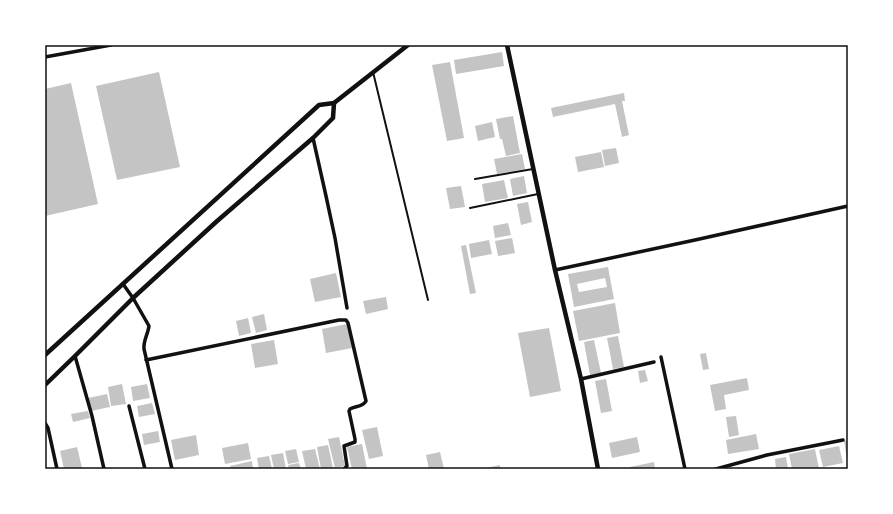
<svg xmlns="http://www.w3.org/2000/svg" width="893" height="514" viewBox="0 0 893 514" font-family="'Golos Text',sans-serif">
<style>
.building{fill:#c4c4c4;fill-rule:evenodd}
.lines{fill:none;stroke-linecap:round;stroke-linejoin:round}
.service{stroke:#111;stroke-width:2}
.minor{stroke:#111;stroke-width:3.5}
.tertiary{stroke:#111;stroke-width:4.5}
.neatline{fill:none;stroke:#111;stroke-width:1.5}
</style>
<rect width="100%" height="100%" fill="#fff"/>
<g class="building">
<path d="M502,52L504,66L456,74L454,60Z"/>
<path d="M450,62L464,138L447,141L432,65Z"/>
<path d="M159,72L180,167L117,180L96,86Z"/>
<path d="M71,83L98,204L45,216V89Z"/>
<path d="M624,93L625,101H622L629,135L622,137L615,104L553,117L551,108Z"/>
<path d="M513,116L520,153L506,156L502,139H500L496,119Z"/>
<path d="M492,122L495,137L478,141L475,126Z"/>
<path d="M616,148L619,163L605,166L602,150Z"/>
<path d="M601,152L604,167L578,172L575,157Z"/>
<path d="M522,154L525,169L497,174L494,159Z"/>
<path d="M524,176L527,193L513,196L510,179Z"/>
<path d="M504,180L508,198L485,202L482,184Z"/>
<path d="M461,186L465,207L450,209L446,188Z"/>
<path d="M528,202L532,222L521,225L517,204Z"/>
<path d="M508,223L511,235L495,238L493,226Z"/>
<path d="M512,238L515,253L498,256L495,241Z"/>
<path d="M489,240L492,254L471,258L469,244Z"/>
<path d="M466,245L476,293L470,294L461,246Z"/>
<path d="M608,267L614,299L574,307L568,274ZM605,278L607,287L579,292L577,284Z"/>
<path d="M336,273L341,297L315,302L310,279Z"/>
<path d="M386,297L388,309L366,314L363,301Z"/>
<path d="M615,303L620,333L579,341L573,311Z"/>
<path d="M264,314L267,330L256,333L252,317Z"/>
<path d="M248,318L251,333L239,336L236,321Z"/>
<path d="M347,324L352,348L326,353L322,329Z"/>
<path d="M549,328L561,391L530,397L518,333Z"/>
<path d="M618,336L624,367L613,369L607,338Z"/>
<path d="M274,340L278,364L255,368L251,344Z"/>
<path d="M594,340L601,373L590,375L584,342Z"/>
<path d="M706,353L709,369L703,370L700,354Z"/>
<path d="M645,370L648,381L640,383L638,371Z"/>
<path d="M747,378L749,390L724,395L726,409L715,411L710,385Z"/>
<path d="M606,379L612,411L601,413L595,381Z"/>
<path d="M122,384L126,404L111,406L108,387Z"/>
<path d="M147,384L150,398L133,401L131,387Z"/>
<path d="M107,394L110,407L91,411L88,398Z"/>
<path d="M152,403L155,414L139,417L137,406Z"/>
<path d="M88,411L90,418L73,422L71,414Z"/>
<path d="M736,416L739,435L729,437L726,417Z"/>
<path d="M377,427L383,456L369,459L362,430Z"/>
<path d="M158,431L160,442L144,445L142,434Z"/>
<path d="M756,434L759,449L728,454L726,440Z"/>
<path d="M196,435L199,455L175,460L171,440Z"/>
<path d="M339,437L345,466L335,468L328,439Z"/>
<path d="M637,437L640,452L612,458L609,443Z"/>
<path d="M848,440V460H847L844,441Z"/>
<path d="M248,443L251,459L225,464L222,448Z"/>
<path d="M362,444L367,469H352L347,447Z"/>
<path d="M328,445L333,468L321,469L317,447Z"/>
<path d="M839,446L843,463L823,467L819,450Z"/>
<path d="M77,447L82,468L79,469H64L60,451Z"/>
<path d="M296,449L299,462L288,464L285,451Z"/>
<path d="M315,449L320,469H306L302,451Z"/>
<path d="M815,449L819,469H792L789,454Z"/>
<path d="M440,452L444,469H429L426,455Z"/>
<path d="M283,453L286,469H274L271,455Z"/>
<path d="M269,456L272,469H259L257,458Z"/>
<path d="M786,457L788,469H776L775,459Z"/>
<path d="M252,461L253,469H231L230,466Z"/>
<path d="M654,462L655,469H630V467Z"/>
<path d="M299,463L301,469H289L288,465Z"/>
<path d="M500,465V469H486V468Z"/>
</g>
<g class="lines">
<g class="service">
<path d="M373,72L428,300"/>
<path d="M475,179L533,169"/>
<path d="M470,208L538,194"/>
</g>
<g class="minor">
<path d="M45,57L111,45"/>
<path d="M313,138L326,196L335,238L347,308"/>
<path d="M555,270L695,240L848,206"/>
<path d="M123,284L133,298L149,326C148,334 143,341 144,349L172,469"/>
<path d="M75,356L92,416L104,469"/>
<path d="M661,357L685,469"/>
<path d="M146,360L339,320H346L348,323L366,401C363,407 355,406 350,409L349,411L355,439V442L344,446L347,466L344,469"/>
<path d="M581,379L654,362"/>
<path d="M129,406L145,469"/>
<path d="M45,423L48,428L57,469"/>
<path d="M716,469L767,455L843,440"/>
</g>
<g class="tertiary">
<path d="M507,45L555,270L581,379L598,469"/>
<path d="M45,355L319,105L334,103L408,45"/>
<path d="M45,385L75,356L133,298L216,222L313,138L333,118L334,103"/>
</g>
</g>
<rect width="893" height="514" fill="none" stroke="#ffffff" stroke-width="92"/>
<rect x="46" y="46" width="801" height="422" class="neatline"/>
</svg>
